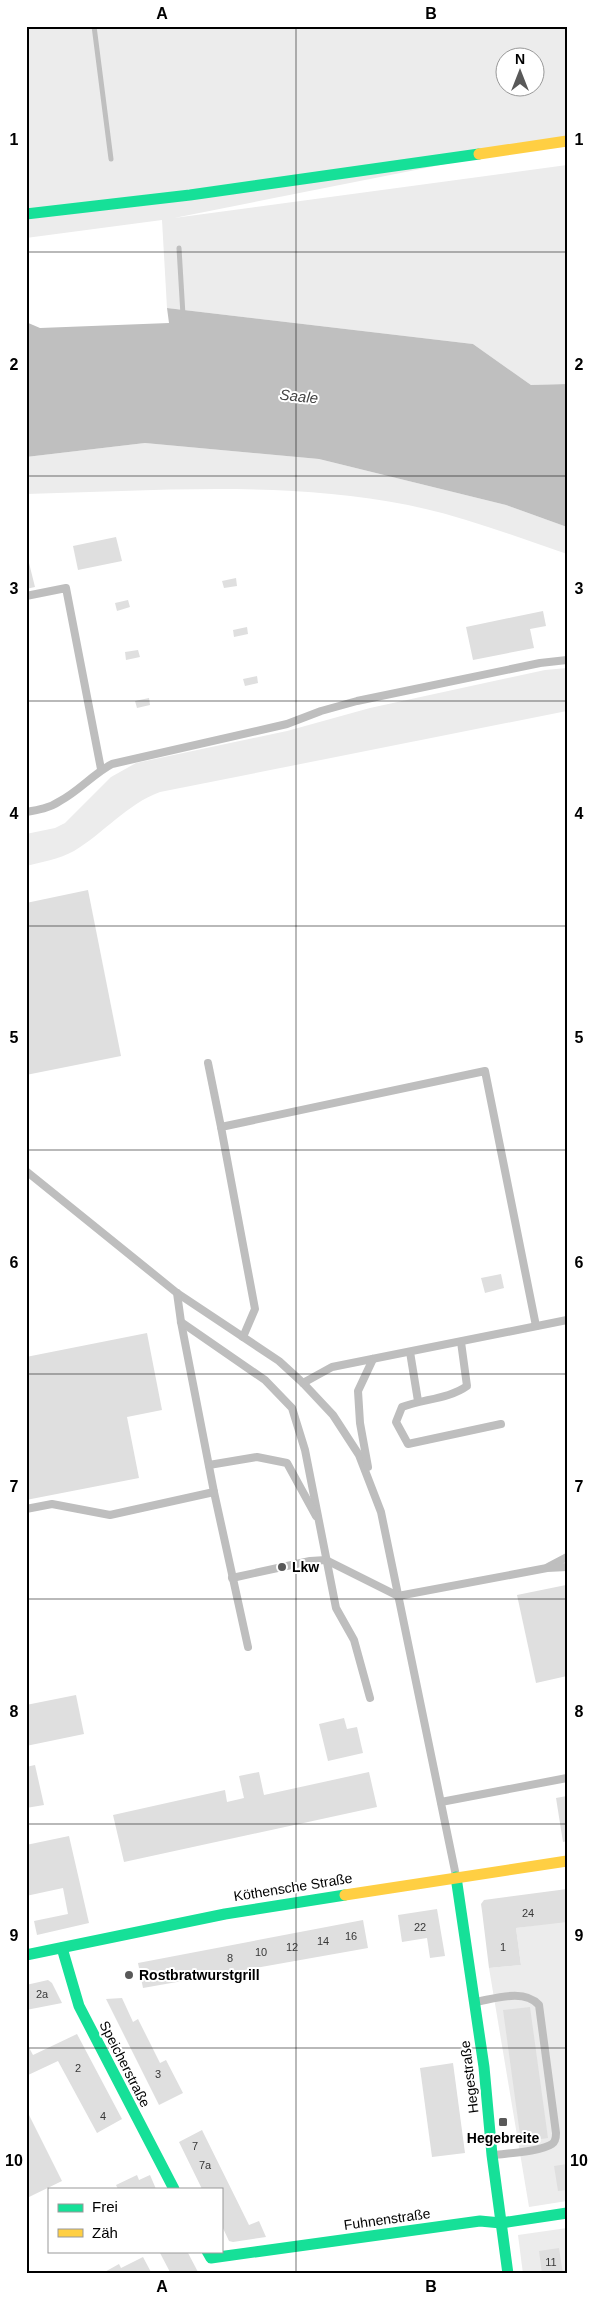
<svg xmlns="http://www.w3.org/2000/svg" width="593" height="2300" viewBox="0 0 593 2300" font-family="Helvetica,sans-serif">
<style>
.green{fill:#ececec;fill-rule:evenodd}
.water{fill:#bfbfbf}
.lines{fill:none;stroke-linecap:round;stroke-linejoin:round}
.stream{stroke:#bfbfbf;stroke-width:5}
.building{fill:#dfdfdf}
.lane{stroke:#bebebe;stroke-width:8}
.fast{stroke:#16e098;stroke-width:11}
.slow{stroke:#ffcf43;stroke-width:11}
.grid{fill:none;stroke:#000;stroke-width:1;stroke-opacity:0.55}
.poi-dot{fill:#595959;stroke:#fff;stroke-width:2}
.labels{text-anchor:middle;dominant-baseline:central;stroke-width:4;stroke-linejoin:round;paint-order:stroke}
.number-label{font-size:11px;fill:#383838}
.poi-label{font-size:14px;font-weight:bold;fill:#000;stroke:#fff;text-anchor:start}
.street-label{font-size:14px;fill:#000;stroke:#fff}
.water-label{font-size:15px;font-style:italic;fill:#444;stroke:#fff}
.neatline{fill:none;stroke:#000;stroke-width:2}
.grid-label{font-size:16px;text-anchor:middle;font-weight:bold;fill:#000}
</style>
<rect width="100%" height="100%" fill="#fff"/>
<g class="green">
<path d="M26,26H567V140L174,218L567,165V384L531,385L473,344L167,308L162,220L26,238ZM506,58H536V88H506Z"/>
<path d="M145,443L319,459L506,505L567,527V554C514,536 462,516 408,505C282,480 153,491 26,494V457Z"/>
<path d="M567,668V711L160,792C127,804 104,833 74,851C59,859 43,862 26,866V834L55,828L65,823L111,777L136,763L287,731L370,708L545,670Z"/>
<path d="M567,1921V2201L529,2207L489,1968L521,1965L516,1928Z"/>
<path d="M567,2228V2274H523L518,2235Z"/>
</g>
<path class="water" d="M167,308L473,344L531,385L567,384V527L506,505L319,459L145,443L26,457V322L40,328L169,323Z"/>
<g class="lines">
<g class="stream">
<path d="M94,26L111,159"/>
<path d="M179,248L183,315"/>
</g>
</g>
<g class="building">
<path d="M116,537L122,561L78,570L73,546Z"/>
<path d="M26,551L35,587L26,589Z"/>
<path d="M236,578L237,586L224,588L222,581Z"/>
<path d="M128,600L130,607L117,611L115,603Z"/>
<path d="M543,611L546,626L530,629L534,648L473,660L466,627Z"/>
<path d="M247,627L248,634L234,637L233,630Z"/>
<path d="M138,650L140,657L126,660L125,652Z"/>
<path d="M257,676L258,683L245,686L243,679Z"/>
<path d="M149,698L150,705L137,708L135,701Z"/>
<path d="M88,890L121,1056L26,1075V903Z"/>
<path d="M501,1274L504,1288L485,1293L481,1278Z"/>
<path d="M147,1333L162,1410L127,1417L139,1478L26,1500V1357Z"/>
<path d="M566,1585L567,1676L536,1683L517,1595Z"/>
<path d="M76,1695L84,1734L26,1746V1705Z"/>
<path d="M344,1718L347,1729L357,1727L363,1753L328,1761L319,1724Z"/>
<path d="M35,1765L44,1805L26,1808V1767Z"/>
<path d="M259,1772L264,1795L369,1772L377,1807L124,1862L113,1815L225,1790L227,1802L244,1798L239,1776Z"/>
<path d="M567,1796V1841L563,1842L556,1798Z"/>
<path d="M69,1836L89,1923L37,1935L34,1921L68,1914L63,1888L26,1896V1845Z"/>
<path d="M567,1889V1922L516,1928L521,1965L489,1968L482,1911L481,1904L484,1900Z"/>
<path d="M437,1909L445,1956L430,1958L427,1938L402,1942L398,1915Z"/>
<path d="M363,1920L368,1948L143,1988L138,1963Z"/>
<path d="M48,1980L52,1983L62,2003L26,2010V1985Z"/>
<path d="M122,1998L133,2022L138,2019L160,2063L166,2060L183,2093L159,2105L106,1999Z"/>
<path d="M530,2007L548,2138L521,2142L503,2010Z"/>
<path d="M77,2034L122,2119L97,2133L58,2061L26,2076V2042L33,2055Z"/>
<path d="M453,2063L465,2153L432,2157L420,2068Z"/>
<path d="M26,2109L62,2181L29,2197L26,2192Z"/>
<path d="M202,2130L249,2225L259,2221L266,2237L233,2242L229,2241L221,2224V2189H202L179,2142Z"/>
<path d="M567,2164V2190L558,2191L554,2166Z"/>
<path d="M137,2175L139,2180L150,2175L156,2189H118L116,2185Z"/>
<path d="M559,2248L563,2274H542L539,2251Z"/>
<path d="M159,2251H187L199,2274H171Z"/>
<path d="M143,2257L152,2274H101L119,2264L121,2268Z"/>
</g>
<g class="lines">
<g class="lane">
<path d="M26,596L66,588L101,769"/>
<path d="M26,812C38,810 50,808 60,801C79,791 93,774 112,764L287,724L321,711L357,701L540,663L567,660"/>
<path d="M208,1063L221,1127"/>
<path d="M26,1171L177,1293L279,1361L303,1383L333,1415L359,1455L381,1512L456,1876"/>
<path d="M177,1293L181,1322L214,1492L248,1647"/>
<path d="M181,1322L265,1380L292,1408L305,1450L336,1608L354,1640L370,1698"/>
<path d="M243,1337L255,1309L221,1127L485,1071L536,1326"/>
<path d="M461,1342L467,1386C449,1399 423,1399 402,1407L396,1422L408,1444L501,1424"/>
<path d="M410,1352L418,1401"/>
<path d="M303,1383L332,1367L567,1320"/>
<path d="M209,1465L257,1457L287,1463L316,1516"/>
<path d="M368,1467L360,1423L358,1391L373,1359"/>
<path d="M26,1509L52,1504L110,1515L214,1492"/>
<path d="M548,1567L567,1557"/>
<path d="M232,1578L310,1561L326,1560L398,1596L547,1568L567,1567"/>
<path d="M441,1802L567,1778"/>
<path d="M475,2002C494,1999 524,1988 539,2005L556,2133C556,2137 555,2142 552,2144C540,2152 509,2153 494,2155"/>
</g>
<g class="fast">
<path d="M26,214L190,195L479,154"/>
<path d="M456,1877L484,2067L492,2155L508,2274"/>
<path d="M62,1948L79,2006L174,2189"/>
<path d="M26,1955L225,1914L345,1895"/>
<path d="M207,2251L211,2258L480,2221L501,2223L567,2213"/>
</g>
<g class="slow">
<path d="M479,154L567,141"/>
<path d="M345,1895L567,1861"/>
</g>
</g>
<path class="grid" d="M296,26V2274M26,252H567M26,476H567M26,701H567M26,926H567M26,1150H567M26,1374H567M26,1599H567M26,1824H567M26,2048H567"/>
<g class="poi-dot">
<circle cx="282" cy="1567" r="5"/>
<circle cx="129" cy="1975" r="5"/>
<rect x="498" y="2117" width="10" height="10" rx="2.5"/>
</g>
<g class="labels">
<g class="number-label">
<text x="528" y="1913">24</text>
<text x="420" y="1927">22</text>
<text x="351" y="1936">16</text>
<text x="323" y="1941">14</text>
<text x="292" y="1947">12</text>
<text x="503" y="1947">1</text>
<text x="261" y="1952">10</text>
<text x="230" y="1958">8</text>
<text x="42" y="1994">2a</text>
<text x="78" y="2068">2</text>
<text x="158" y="2074">3</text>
<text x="103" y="2116">4</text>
<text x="195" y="2146">7</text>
<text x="205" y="2165">7a</text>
<text x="551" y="2262">11</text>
</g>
<g class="poi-label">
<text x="292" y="1567">Lkw</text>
<text x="139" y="1975">Rostbratwurstgrill</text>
<text x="503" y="2138" text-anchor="middle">Hegebreite</text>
</g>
<g class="street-label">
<text transform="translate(293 1887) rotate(-9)">Köthensche Straße</text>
<text transform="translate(125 2064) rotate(63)">Speicherstraße</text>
<text transform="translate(469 2077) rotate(-97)">Hegestraße</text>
<text transform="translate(387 2219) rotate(-8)">Fuhnenstraße</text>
</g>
<g class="water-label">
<text transform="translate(299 396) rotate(6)">Saale</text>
</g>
</g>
<rect width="593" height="2300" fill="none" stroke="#ffffff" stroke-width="55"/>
<rect x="48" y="2188" width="175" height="65" fill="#ffffff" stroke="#999999"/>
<rect x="58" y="2204" width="25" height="8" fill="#16e098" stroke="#999999"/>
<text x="92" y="2212" font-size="15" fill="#000000">Frei</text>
<rect x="58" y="2229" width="25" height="8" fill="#ffcf43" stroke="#999999"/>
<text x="92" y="2238" font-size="15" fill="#000000">Zäh</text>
<g transform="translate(520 72)"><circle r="24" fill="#ffffff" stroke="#999999"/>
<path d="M0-4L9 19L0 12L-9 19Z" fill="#595959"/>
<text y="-8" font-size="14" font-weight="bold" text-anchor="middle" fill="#000000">N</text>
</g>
<rect x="28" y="28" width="538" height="2244" class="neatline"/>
<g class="grid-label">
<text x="162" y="19">A</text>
<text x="431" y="19">B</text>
<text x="14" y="145">1</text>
<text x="579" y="145">1</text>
<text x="14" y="370">2</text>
<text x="579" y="370">2</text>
<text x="14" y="594">3</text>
<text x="579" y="594">3</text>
<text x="14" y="819">4</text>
<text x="579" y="819">4</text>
<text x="14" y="1043">5</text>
<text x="579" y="1043">5</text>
<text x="14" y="1268">6</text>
<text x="579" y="1268">6</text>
<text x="14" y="1492">7</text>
<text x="579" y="1492">7</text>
<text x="14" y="1717">8</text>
<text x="579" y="1717">8</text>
<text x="14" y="1941">9</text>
<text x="579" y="1941">9</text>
<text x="14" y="2166">10</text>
<text x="579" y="2166">10</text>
<text x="162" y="2292">A</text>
<text x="431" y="2292">B</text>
</g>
</svg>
